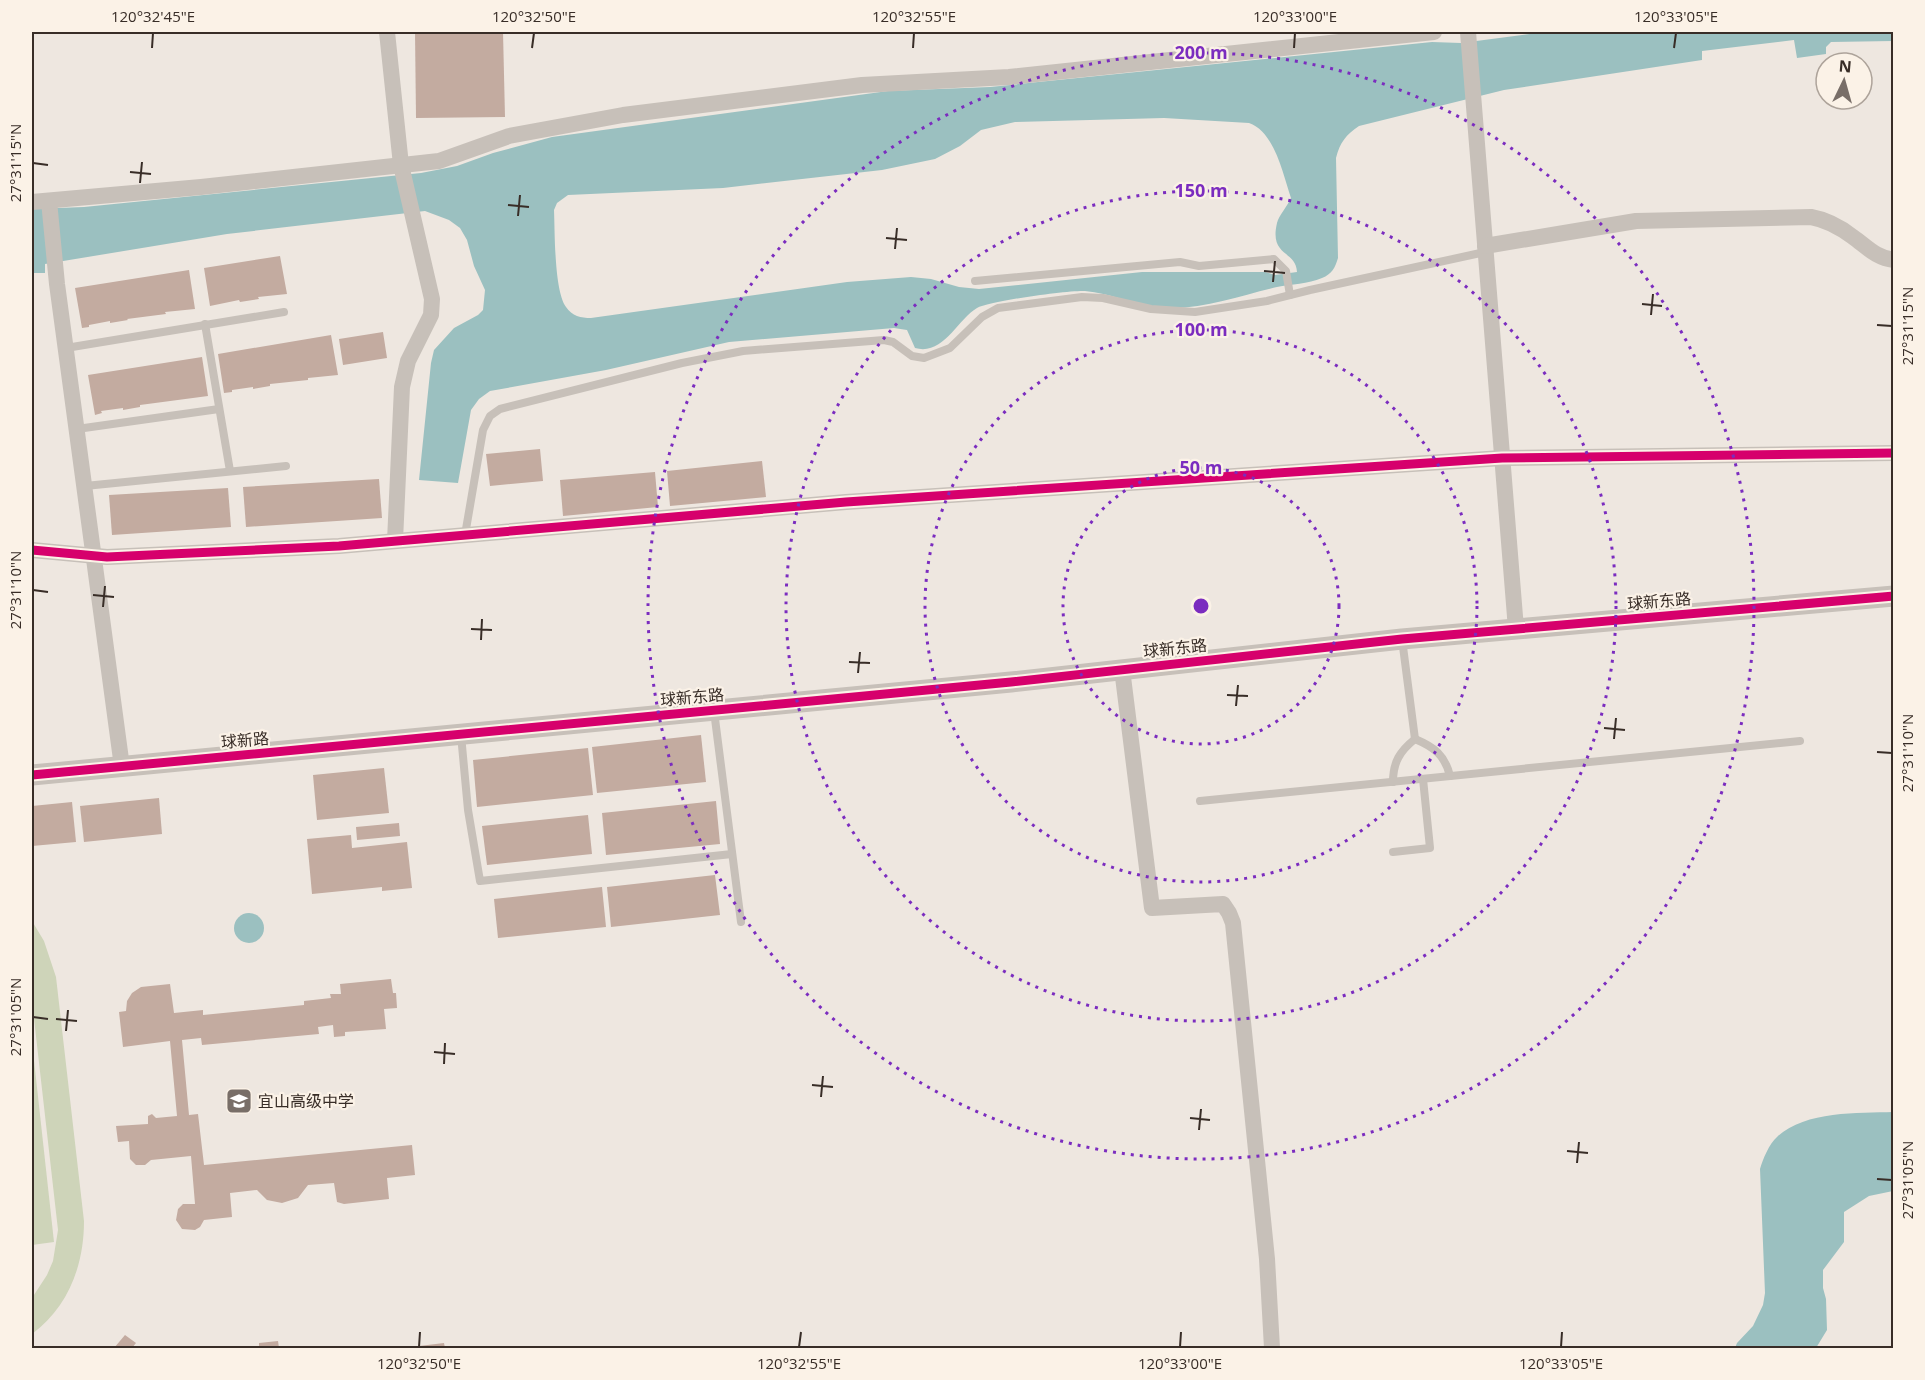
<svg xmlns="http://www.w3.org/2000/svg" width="1925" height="1380" viewBox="0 0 1925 1380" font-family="'Open Sans','Noto Sans SC',sans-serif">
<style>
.green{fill:#ced4b9}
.water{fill:#9bc0c0;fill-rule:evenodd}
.building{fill:#c3aba0}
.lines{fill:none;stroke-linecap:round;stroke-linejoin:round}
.service{stroke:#c7c0b9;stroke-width:8}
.minor{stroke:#c7c0b9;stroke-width:16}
.tertiary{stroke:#c7c0b9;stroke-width:21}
.cycleway-casing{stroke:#fbf2e7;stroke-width:13}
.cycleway{stroke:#d6006c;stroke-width:9}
.ticks{fill:none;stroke:#382d27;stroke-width:2}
.ring{fill:none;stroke:#7b2cbf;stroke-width:3;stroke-dasharray:3 6}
.labels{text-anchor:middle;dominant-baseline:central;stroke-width:4.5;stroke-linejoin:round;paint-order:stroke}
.street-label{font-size:16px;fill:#382d27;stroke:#fbf2e7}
.poi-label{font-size:16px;fill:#382d27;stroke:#fbf2e7;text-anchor:start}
.centre{fill:#7b2cbf;stroke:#fbf2e7;stroke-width:3}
.ring-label{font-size:18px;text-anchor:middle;font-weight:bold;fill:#7b2cbf;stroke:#fbf2e7;stroke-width:4.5;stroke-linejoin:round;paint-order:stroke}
.neatline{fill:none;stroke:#382d27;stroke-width:2}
.ticks-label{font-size:15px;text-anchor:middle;fill:#382d27}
</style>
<rect width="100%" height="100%" fill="#eee7e0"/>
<g class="green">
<path d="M32,921L44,941L56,977L84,1221C84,1266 68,1307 32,1334V1298L47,1275L53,1261L58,1230L32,1001Z"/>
<path d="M32,1042L54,1242L32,1245Z"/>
</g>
<g class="water">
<path d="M1544,32H1893V41L1831,42L1826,47V54L1797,58L1794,40L1702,51V60L1504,90L1359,126C1346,135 1340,142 1336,158L1338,258C1335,268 1332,274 1322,278C1308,284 1291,284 1277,287C1237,296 1198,312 1156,307C1132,304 1110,293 1085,291C1069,290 989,301 977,308C957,320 943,356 915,348L907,330L894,328L729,342L606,370L490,391L479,399L471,410L458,483L419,480L431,363L434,350L454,328L478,315L483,310L485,290L474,266L467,240L460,228L449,220L425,211L227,234L45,264V273H32V209L84,207L421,173L457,166L493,153L552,137L888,91L990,87L1432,42L1461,43ZM1164,118L1249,123C1275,132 1283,175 1291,198C1287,207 1279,215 1277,223C1269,257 1296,250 1297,272L1275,275L1265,272H1142L979,289L959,287L931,279L911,277L847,282L591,318C581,318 572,316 566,307C554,290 555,232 554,210L557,203L568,195L723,188L882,170L935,159L960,146L981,130L1015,122Z"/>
<circle cx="249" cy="928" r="15"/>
<path d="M1893,1112V1191L1869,1196L1844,1212V1242L1823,1270V1288L1826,1299L1827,1330L1816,1348H1735L1737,1343L1753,1326L1763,1305L1765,1293L1760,1169C1763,1159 1769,1144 1777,1137C1804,1111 1858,1113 1893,1112Z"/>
</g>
<g class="building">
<path d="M415,32H503L505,117L416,118Z"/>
<path d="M280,256L287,294L258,297L259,299L240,302L239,300L210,306L204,268Z"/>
<path d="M189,270L195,309L165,312L166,314L127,319L128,320L110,323V321L89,325V327L82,328L75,288Z"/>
<path d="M383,332L387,358L343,365L339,339Z"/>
<path d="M331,335L338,375L308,378V380L270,384V386L253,389V387L232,390V392L224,393L218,354Z"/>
<path d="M202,357L208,396L140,405V407L123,410V408L101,411L102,413L95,415L88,375Z"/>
<path d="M540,449L543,481L490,486L486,454Z"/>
<path d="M762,461L766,497L670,506L667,471Z"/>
<path d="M655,472L658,507L563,516L560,480Z"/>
<path d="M379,479L382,518L246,527L243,487Z"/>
<path d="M228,488L231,527L112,535L109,495Z"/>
<path d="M701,735L706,782L597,793L592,747Z"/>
<path d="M588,748L593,795L477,807L473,760Z"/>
<path d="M384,768L389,813L317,820L313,775Z"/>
<path d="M159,798L162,834L84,842L80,806Z"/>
<path d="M716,801L720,844L606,855L602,813Z"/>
<path d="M72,802L76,842L32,846V806Z"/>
<path d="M588,815L592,854L487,865L482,826Z"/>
<path d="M399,823L400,836L357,840L356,827Z"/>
<path d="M351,835L352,848L407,842L412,888L382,891V887L312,894L307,839Z"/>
<path d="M715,875L720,915L611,927L607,887Z"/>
<path d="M602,887L606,927L498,938L494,899Z"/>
<path d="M391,979L393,993H396L397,1008L384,1009L386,1029L345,1032V1036L334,1037L333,1025L318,1027L319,1034L202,1045L201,1038L182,1040L189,1115L198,1114L204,1165L412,1145L415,1175L387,1178L389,1199L344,1204L337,1202L334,1183L308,1185L298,1198L282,1203L267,1200L257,1190L230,1193L232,1217L204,1220L200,1227L195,1230L182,1229L176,1220L178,1209L183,1204H195L191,1156L151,1160L145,1165H136L130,1159L129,1141L118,1142L116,1126L148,1124V1116L152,1114L156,1118L177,1116L170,1041L123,1047L119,1012L126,1011L127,1001L132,993L141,987L170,984L174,1013L203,1010V1015L304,1005V1001L331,998L330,994H341L340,984Z"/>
<path d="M125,1335L136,1343L132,1348H114Z"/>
<path d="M278,1341L279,1348H252L259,1346V1343Z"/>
<path d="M444,1343L445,1348H411V1347Z"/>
</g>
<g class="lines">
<g class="service">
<path d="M975,281L1180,262L1199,266L1274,259L1286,271L1290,295"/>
<path d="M205,324L230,471"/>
<path d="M66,348L284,312"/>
<path d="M77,429L219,409"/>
<path d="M85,486L286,466"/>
<path d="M465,535L483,430L490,416L500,409L682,363L743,351L884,340L893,342L912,356L924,358L950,348L982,317L998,308L1082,297L1103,298L1151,309L1195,312L1267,301L1310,290L1485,252"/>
<path d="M1402,639L1415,739"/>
<path d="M714,711L741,922"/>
<path d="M461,735L468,810L480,881L732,854"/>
<path d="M1415,739C1434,747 1445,755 1450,776"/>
<path d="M1393,782C1393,762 1400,751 1415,739"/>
<path d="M1200,801L1800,741"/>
<path d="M1393,852L1430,848L1423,779"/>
</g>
<g class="minor">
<path d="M387,32L401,165L432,299L431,315L408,361L402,387L395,541"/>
<path d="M1468,32L1516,629"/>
<path d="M49,201L57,284L122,767"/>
<path d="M32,202L201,187L439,161L509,136L623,115L862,85L1009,77L1434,32"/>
<path d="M1485,246L1636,221L1811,217C1828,220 1840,227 1853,237C1867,247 1876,258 1894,260"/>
<path d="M32,550L107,557L339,546L846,502L1502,458L1894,453"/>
<path d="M1122,669L1152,908L1223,904L1229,913L1233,923L1267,1259L1272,1348"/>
</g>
<path class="tertiary" d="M32,775L1011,682L1402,639L1894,596"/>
<defs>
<g id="cycleway">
<path d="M32,550L107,557L339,546L846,502L1502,458L1894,453"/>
<path d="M32,775L1011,682L1402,639L1894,596"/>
</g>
</defs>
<use href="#cycleway" class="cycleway-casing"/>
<use href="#cycleway" class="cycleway"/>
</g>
<path class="ticks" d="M152,48L153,33M532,48L534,33M913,48L914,33M1294,48L1295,33M1674,48L1676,33M33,163L48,165M130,172L151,174M140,183L142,162M508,205L529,207M518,216L520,195M886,238L907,240M895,249L897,228M1264,271L1285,273M1273,282L1275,261M1642,304L1662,306M1651,315L1653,294M1877,325L1892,326M33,590L48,592M93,595L114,597M103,607L105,586M471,629L492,630M481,640L482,619M849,662L870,663M858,673L860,652M1227,695L1248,696M1236,706L1238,685M1604,728L1625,730M1614,739L1616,718M1877,752L1892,753M33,1017L48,1019M56,1019L77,1021M66,1031L68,1010M434,1052L455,1054M444,1064L445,1043M812,1085L833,1087M821,1097L823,1076M1190,1118L1210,1120M1199,1130L1201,1109M1567,1151L1588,1153M1577,1163L1579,1142M1877,1179L1892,1180M419,1347L420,1332M799,1347L801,1332M1180,1347L1181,1332M1561,1347L1562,1332"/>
<g class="ring">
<circle cx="1201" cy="606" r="138"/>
<circle cx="1201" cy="606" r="276"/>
<circle cx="1201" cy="606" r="415"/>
<circle cx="1201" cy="606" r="553"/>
</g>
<defs>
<symbol id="school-square" viewBox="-11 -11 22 22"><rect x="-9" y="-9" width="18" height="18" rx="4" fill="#786e68" stroke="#fbf2e7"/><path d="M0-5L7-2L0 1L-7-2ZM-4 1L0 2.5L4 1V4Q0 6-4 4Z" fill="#fff"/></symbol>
</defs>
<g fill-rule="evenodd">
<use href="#school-square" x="224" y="1086" width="30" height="30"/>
</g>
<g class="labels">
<g class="street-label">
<text transform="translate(1659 601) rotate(-5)">球新东路</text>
<text transform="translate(1175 648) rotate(-6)">球新东路</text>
<text transform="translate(692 697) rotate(-5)">球新东路</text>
<text transform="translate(245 740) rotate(-5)">球新路</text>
</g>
<g class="poi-label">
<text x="258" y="1101">宜山高级中学</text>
</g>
</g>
<circle cx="1201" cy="606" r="9" class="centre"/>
<g class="ring-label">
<text x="1201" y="59">200 m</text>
<text x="1201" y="197">150 m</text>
<text x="1201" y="336">100 m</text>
<text x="1201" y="474">50 m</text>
</g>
<rect width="1925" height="1380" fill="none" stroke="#fbf2e7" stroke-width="66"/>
<g transform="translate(1844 81) rotate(5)"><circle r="28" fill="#fbf2e7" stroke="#ada39a" stroke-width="1.5"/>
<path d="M0-4.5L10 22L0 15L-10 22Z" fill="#786e68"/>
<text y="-9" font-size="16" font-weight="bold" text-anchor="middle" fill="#382d27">N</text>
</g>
<rect x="33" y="33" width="1859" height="1314" class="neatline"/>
<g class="ticks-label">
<text x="153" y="22">120°32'45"E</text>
<text x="534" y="22">120°32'50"E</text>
<text x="914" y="22">120°32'55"E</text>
<text x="1295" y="22">120°33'00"E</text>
<text x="1676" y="22">120°33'05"E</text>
<text transform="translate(16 163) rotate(-90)" y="5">27°31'15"N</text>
<text transform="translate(1908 326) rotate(-90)" y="5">27°31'15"N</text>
<text transform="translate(16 590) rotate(-90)" y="5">27°31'10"N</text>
<text transform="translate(1908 753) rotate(-90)" y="5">27°31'10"N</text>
<text transform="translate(16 1017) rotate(-90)" y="5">27°31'05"N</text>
<text transform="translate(1908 1180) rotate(-90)" y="5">27°31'05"N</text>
<text x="419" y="1369">120°32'50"E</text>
<text x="799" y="1369">120°32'55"E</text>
<text x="1180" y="1369">120°33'00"E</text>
<text x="1561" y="1369">120°33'05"E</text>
</g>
</svg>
